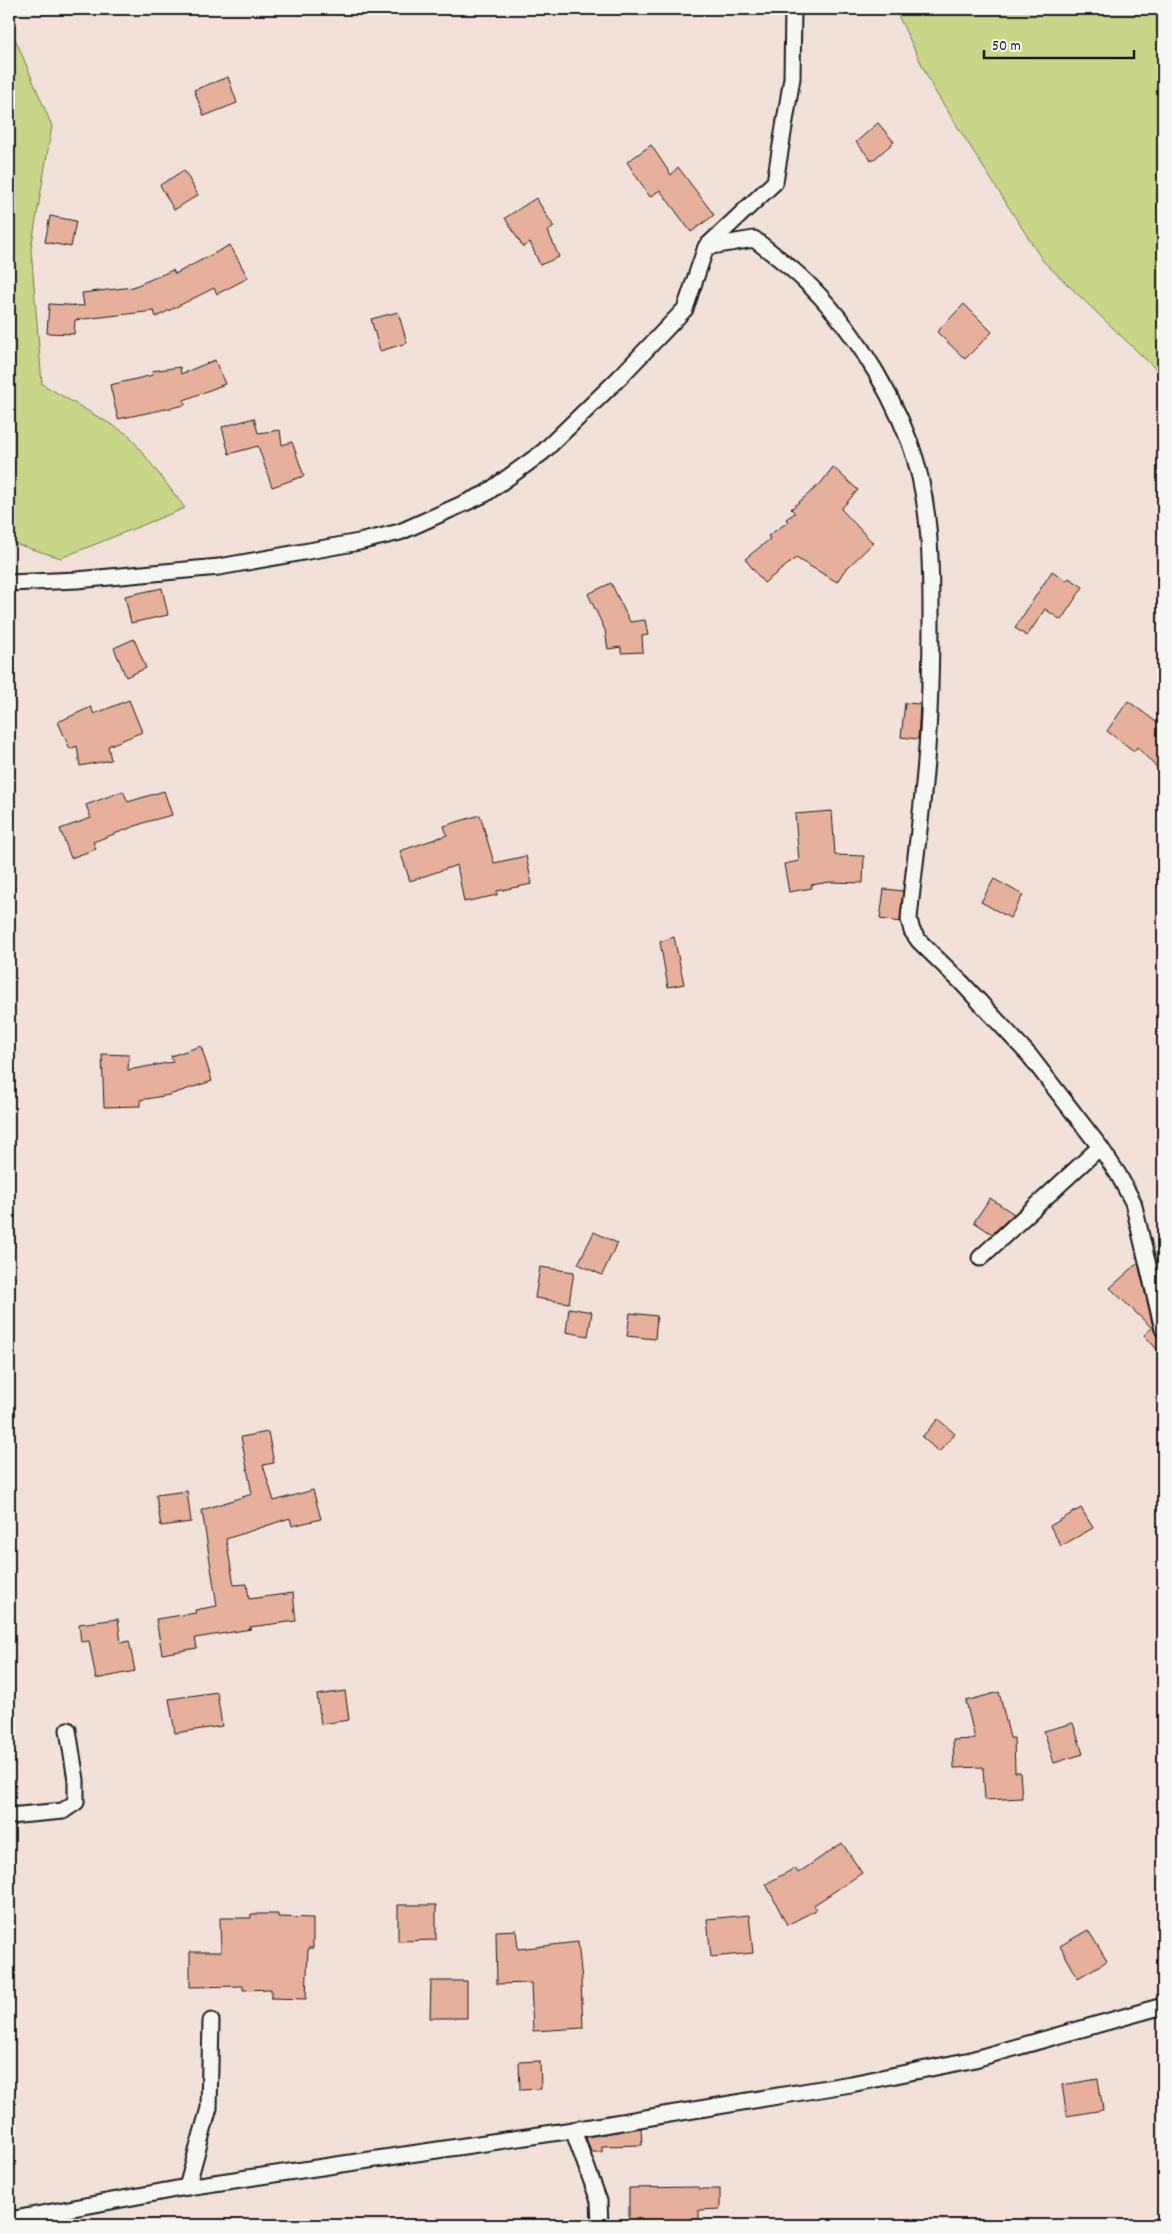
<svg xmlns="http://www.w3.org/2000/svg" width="1172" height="2234" viewBox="0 0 1172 2234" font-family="Dekko,sans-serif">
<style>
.green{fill:#c9d689;stroke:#727952}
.building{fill:#e7b09d;stroke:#1c1c1c}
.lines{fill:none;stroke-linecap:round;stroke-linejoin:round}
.street-casing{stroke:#1c1c1c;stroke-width:19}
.street{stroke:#f6f6f2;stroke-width:15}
</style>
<rect width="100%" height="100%" fill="#f2e1d8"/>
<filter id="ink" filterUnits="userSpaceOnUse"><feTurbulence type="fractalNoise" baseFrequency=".02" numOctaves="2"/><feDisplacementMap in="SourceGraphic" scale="10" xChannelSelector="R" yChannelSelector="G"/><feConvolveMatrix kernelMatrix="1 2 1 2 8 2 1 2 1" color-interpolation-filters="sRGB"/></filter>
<g filter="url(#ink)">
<g class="green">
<path d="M895,9H1150L1163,20V376L1043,261L933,88Z"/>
<path d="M9,24L52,126L31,249L42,384L129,435L185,508L61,558L9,542Z"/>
</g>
<g class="building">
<path d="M228,77L237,103L204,116L194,90Z"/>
<path d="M878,123L894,142L872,161L856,142Z"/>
<path d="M651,145L671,175L678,167L714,215L691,232L660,190L650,197L627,162Z"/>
<path d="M184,170L198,195L174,210L160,185Z"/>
<path d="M536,198L554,227L548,231L559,257L540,265L530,242L523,247L505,218Z"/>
<path d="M50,216L76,221L71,247L45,242Z"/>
<path d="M230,245L248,278L217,294L214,288L156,317L154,311L75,320L74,334L47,333L49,304L84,306L82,293L133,287L173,270L175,274Z"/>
<path d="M964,304L992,332L965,359L937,332Z"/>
<path d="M398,312L407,343L380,351L371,319Z"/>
<path d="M215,360L225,384L184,400L185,405L118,419L110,385L153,375L152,371L180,367L181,374Z"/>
<path d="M254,418L258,433L280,430L282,445L292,442L304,476L272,487L258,446L229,454L222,427Z"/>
<path d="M833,467L858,490L841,509L873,543L844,571L837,582L796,558L764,583L745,559L770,539L768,536L788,522L786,519L795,513L791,509L821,483Z"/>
<path d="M1052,571L1067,581L1069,578L1083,587L1061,620L1045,609L1027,636L1015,628Z"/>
<path d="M611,583L630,622L645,620L648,635L642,636L643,652L621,653V647L608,649L605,630L588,594Z"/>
<path d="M162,588L168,615L131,623L125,596Z"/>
<path d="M134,639L146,668L126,677L114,648Z"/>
<path d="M129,700L142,732L108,746L111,760L80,766L77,746L70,749L58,722L91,707L94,714Z"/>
<path d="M1128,701L1163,727V774L1137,747L1134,751L1107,731Z"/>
<path d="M905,703L920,704L918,739L901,737Z"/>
<path d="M123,791L128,802L164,791L172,815L146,822L93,842L96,849L71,858L60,829L91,818L86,805Z"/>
<path d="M832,811L835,855L864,856L863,883L830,882L811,885L812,888L789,892L784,864L799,861L795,814Z"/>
<path d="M480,815L494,863L526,856L532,884L497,891V895L464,902L457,865L410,881L400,851L447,835L444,826Z"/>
<path d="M994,879L1023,895L1010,918L981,902Z"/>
<path d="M884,889L903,891L900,922L880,919Z"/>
<path d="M674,937L684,984L668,987L660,942Z"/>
<path d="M201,1046L212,1081L169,1095L140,1100V1106L104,1107L102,1054L129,1055L128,1070L173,1062L171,1056Z"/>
<path d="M990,1198L1014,1214L992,1234L974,1222Z"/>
<path d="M594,1232L617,1243L602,1275L578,1264Z"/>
<path d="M1138,1263L1154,1331L1157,1336L1163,1338V1356L1144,1335L1152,1328L1110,1288Z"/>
<path d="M540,1267L574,1272L569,1303L535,1298Z"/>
<path d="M569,1308L592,1312L588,1336L566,1332Z"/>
<path d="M630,1313L657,1316L655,1339L627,1336Z"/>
<path d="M938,1419L955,1434L939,1452L922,1437Z"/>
<path d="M268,1432L274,1463L263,1465L274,1501L313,1490L321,1519L292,1526L290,1518L226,1539L234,1585L247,1584L249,1599L293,1593L296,1621L250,1627L251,1629L195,1638L197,1648L162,1654L156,1619L196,1613L195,1610L217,1606L202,1510L252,1494L241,1437Z"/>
<path d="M187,1491L191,1522L161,1526L156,1495Z"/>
<path d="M1081,1508L1093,1528L1061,1546L1050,1526Z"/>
<path d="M118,1619L121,1643L129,1641L135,1671L96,1679L89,1641L81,1642L79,1624Z"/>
<path d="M345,1691L349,1720L321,1724L317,1695Z"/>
<path d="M217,1692L222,1726L175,1733L169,1699Z"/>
<path d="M999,1692L1010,1738H1014L1015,1772H1020L1022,1798L985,1800L983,1767L954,1768L953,1740L975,1739L966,1701Z"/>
<path d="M1073,1723L1083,1754L1054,1763L1044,1731Z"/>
<path d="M842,1843L862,1873L814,1905L816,1910L787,1925L766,1884L795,1868L798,1873Z"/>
<path d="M398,1905H436V1940L398,1941Z"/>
<path d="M251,1914H278V1917L313,1918V1948H308L306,1999L271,1998V1989L243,1990V1986L190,1987V1952H221L220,1918H251Z"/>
<path d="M749,1915L753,1953L711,1957L707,1919Z"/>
<path d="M516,1930L518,1949L578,1942L582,1980L581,1981L583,2028L533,2031L531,1983L497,1984L496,1931Z"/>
<path d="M1088,1930L1107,1961L1078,1978L1060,1946Z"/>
<path d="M431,1981H467V2018H430Z"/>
<path d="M540,2061L541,2089L520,2090L519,2062Z"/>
<path d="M1098,2079L1103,2110L1067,2116L1062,2085Z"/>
<path d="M641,2128L642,2145L602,2146V2152H591L586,2137Z"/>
<path d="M698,2187L699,2189H720V2209L699,2210V2221H629V2188Z"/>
</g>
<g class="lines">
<defs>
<g id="street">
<path d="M706,247L754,239C767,249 780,259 793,270C844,314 886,380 910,443C930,498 931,557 931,614C931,663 930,712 926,761C922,814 914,866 909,919L912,931L919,941L962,983L1029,1055L1100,1147L1118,1174L1133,1202L1163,1329"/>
<path d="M9,583L77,580L219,567L359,542L400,532L485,494L543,452L619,378L685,309L706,247L775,182L792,78L793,9"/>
<path d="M980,1258L1100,1147"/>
<path d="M9,1816L63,1811L76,1802V1780L68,1730"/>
<path d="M573,2130L599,2201L600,2225"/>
<path d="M187,2187L209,2108L211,2021"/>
<path d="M9,2220L187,2187L573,2130L851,2084L971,2060L1163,2006"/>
</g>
</defs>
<use href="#street" class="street-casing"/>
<use href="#street" class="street"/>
</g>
</g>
<rect width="1172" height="2234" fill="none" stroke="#f6f6f2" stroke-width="30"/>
<rect x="15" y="15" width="1142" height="2204" fill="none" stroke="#1c1c1c" stroke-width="2" filter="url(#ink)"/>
<path d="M984 50v8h150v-8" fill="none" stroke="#1c1c1c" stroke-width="2.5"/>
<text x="992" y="50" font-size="15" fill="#1c1c1c" stroke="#f6f6f2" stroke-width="4" paint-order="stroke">50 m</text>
</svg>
